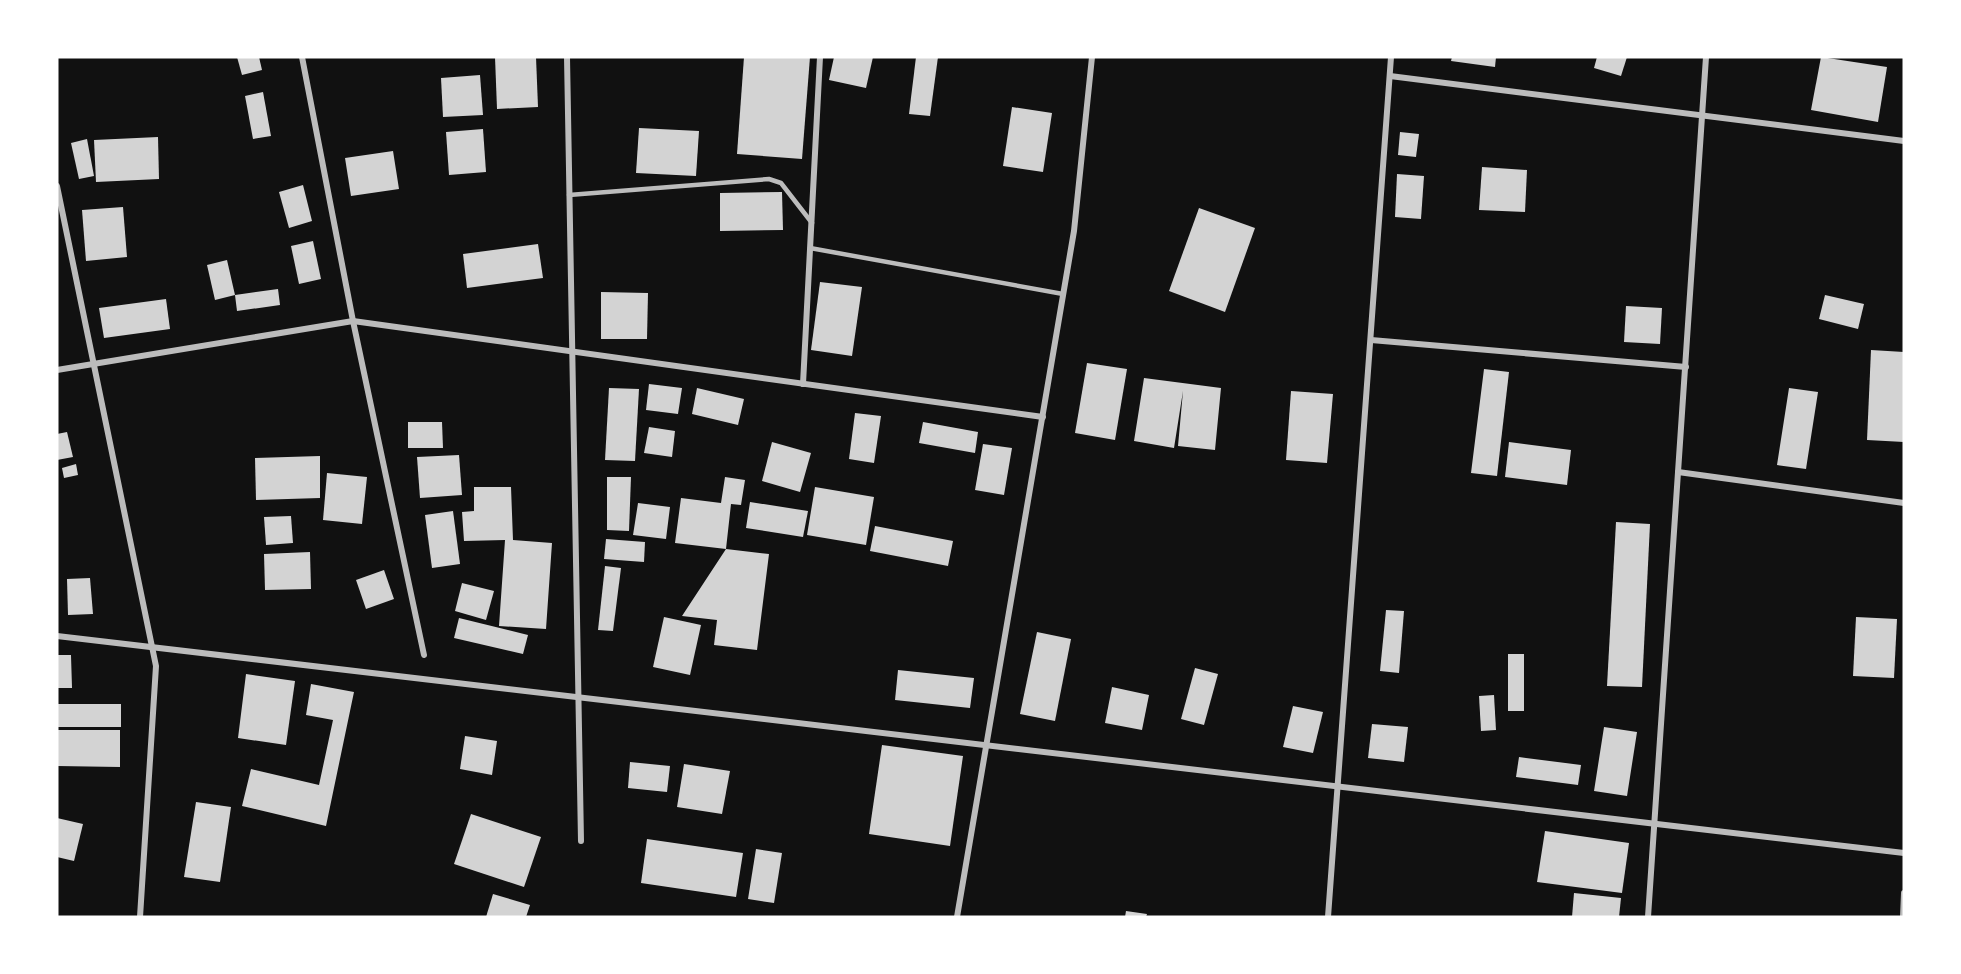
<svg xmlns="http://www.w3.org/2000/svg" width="1961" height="974" viewBox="0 0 1961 974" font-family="'Golos Text',sans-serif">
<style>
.building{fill:#d3d3d3}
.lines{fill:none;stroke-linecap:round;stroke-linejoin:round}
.service{stroke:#bcbcbc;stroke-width:4.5}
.minor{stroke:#bcbcbc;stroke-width:6}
</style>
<rect width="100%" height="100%" fill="#111"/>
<g class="building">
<path d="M237,57H259L262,70L242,75Z"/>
<path d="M495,57H536L538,107L497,109Z"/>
<path d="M744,57H810L802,159L737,154Z"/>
<path d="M834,57H873L866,88L829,80Z"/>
<path d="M916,57H938L930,116L909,114Z"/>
<path d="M1452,57H1496L1495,67L1451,61Z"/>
<path d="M1597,57H1627L1621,76L1594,68Z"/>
<path d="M1821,57L1887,67L1878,122L1811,110Z"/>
<path d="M480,75L483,115L443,117L441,78Z"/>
<path d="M263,92L271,136L253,139L245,96Z"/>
<path d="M1012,107L1052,113L1043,172L1003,166Z"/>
<path d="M639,128L699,131L696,176L636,173Z"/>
<path d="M483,129L486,172L449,175L446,132Z"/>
<path d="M1400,132L1419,134L1416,157L1398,155Z"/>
<path d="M158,137L159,179L96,182L94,140Z"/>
<path d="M87,139L94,176L79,179L71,143Z"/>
<path d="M393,151L399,189L351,196L345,158Z"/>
<path d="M1482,167L1527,170L1525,212L1479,210Z"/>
<path d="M1397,174L1424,176L1421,219L1395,217Z"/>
<path d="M303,185L312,221L289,228L279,192Z"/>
<path d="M782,192L783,230L720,231V193Z"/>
<path d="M123,207L127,257L86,261L82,210Z"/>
<path d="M1199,208L1255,228L1225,312L1169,291Z"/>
<path d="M313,241L321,279L299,284L291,246Z"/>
<path d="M538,244L543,278L467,288L463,254Z"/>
<path d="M227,260L235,295L215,300L207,265Z"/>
<path d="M820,282L862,287L852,356L811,350Z"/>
<path d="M278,289L280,305L237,311L235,295Z"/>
<path d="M601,292L648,293L647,339H601Z"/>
<path d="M1825,295L1864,304L1858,329L1819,319Z"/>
<path d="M166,299L170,329L104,338L99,308Z"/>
<path d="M1626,306L1662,308L1660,344L1624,342Z"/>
<path d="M1871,350L1904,352V442L1867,440Z"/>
<path d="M1087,363L1127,369L1115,440L1075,433Z"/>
<path d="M1484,369L1509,372L1497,476L1471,473Z"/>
<path d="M1144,378L1221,388L1215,450L1178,446L1183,391L1174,448L1134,441Z"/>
<path d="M649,384L682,388L678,414L646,410Z"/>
<path d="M609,388L639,389L635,461L605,460Z"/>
<path d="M697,388L744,399L738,425L692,414Z"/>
<path d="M1789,388L1818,392L1806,469L1777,465Z"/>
<path d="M1291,391L1333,394L1327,463L1286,460Z"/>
<path d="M855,413L881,416L874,463L849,459Z"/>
<path d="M408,422H442L443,448H408Z"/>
<path d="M923,422L978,432L975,453L919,443Z"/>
<path d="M649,427L675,431L672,457L644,453Z"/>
<path d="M67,432L73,457L57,460V434Z"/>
<path d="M772,442L811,453L800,492L762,481Z"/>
<path d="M1509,442L1571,450L1567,485L1505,477Z"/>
<path d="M983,444L1012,448L1004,495L975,490Z"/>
<path d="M459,455L462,495L420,498L417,457Z"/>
<path d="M320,456V498L256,500L255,458Z"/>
<path d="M76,464L78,475L64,478L62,468Z"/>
<path d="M327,473L367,477L362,524L323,520Z"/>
<path d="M607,477H631L629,531L607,530Z"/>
<path d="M725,477L745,480L741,505L731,504L726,549L769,554L757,650L714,645L717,620L682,616L726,549L675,543L681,498L721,503Z"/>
<path d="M474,487H511L513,540L552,543L546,629L499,626L505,540L464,541L462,512L474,511Z"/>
<path d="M815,487L874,497L866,545L807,535Z"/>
<path d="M750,502L808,511L803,537L746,528Z"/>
<path d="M638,503L670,507L666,539L633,535Z"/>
<path d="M453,511L460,564L432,568L425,515Z"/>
<path d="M291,516L293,543L266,545L264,517Z"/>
<path d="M1616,522L1650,524L1642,687L1607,686Z"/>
<path d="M875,526L953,541L948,566L870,551Z"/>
<path d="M606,539L645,542L644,562L604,559Z"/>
<path d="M310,552L311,589L265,590L264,554Z"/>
<path d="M605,566L621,568L613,631L598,630Z"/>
<path d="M384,570L394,599L366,609L356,580Z"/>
<path d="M90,578L93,614L68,615L67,579Z"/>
<path d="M462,583L494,591L486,620L455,611Z"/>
<path d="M1386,610L1404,611L1399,673L1380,671Z"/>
<path d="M664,617L701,625L690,675L653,667Z"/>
<path d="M1856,617L1897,619L1894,678L1853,676Z"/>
<path d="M459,618L528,635L523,654L454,638Z"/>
<path d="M1037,632L1071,639L1055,721L1020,714Z"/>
<rect x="1508" y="654" width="16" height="57"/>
<path d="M57,655H71L72,688H57Z"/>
<path d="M1195,668L1218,674L1204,725L1181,719Z"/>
<path d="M898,670L974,678L970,708L895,700Z"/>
<path d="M246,674L295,681L286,745L238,738Z"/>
<path d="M311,684L354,692L326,826L242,806L251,769L319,785L333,720L306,715Z"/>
<path d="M1112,687L1149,695L1142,730L1105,723Z"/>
<path d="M1494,695L1496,730L1481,731L1479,696Z"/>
<rect x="57" y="704" width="64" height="23"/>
<path d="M1293,706L1323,712L1313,753L1283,747Z"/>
<path d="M1372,724L1408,727L1404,762L1368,758Z"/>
<path d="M1604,727L1637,732L1627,796L1594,791Z"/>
<path d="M57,730H120V767L57,766Z"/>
<path d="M465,736L497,741L492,775L460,769Z"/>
<path d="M882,745L963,756L950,846L869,834Z"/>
<path d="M1519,757L1581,765L1578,785L1516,777Z"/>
<path d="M630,762L670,766L667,792L628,788Z"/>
<path d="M684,764L730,771L722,814L677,807Z"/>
<path d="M196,802L231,807L220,882L184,877Z"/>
<path d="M471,814L541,837L524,887L454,864Z"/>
<path d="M57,818L83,824L74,861L57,857Z"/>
<path d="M1545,831L1629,843L1622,893L1537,882Z"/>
<path d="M647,839L743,853L736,897L641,883Z"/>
<path d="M756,849L782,853L774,903L748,899Z"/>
<path d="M1574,893L1621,898L1619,917H1572Z"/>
<path d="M493,894L530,905L526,917H486Z"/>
<path d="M1126,911L1147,914L1146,917H1125Z"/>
</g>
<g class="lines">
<g class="service">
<path d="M569,195L769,179L781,183L812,223"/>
<path d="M810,248L1063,294"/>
</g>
<g class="minor">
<path d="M302,57L353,321L424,655"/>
<path d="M567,57L581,841"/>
<path d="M1390,76L1904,141"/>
<path d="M57,186L156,666L140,917"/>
<path d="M1371,340L1686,367"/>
<path d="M57,370L353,321L1043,417"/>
<path d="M803,384L820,57"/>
<path d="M1678,472L1904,503"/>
<path d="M57,636L1904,853"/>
<path d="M957,917L1074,231L1092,57"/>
<path d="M1328,917L1391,57"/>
<path d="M1648,917L1706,57"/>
<path d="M1903,917L1904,893"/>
</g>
</g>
<rect width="1961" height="974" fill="none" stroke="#ffffff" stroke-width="117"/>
</svg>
